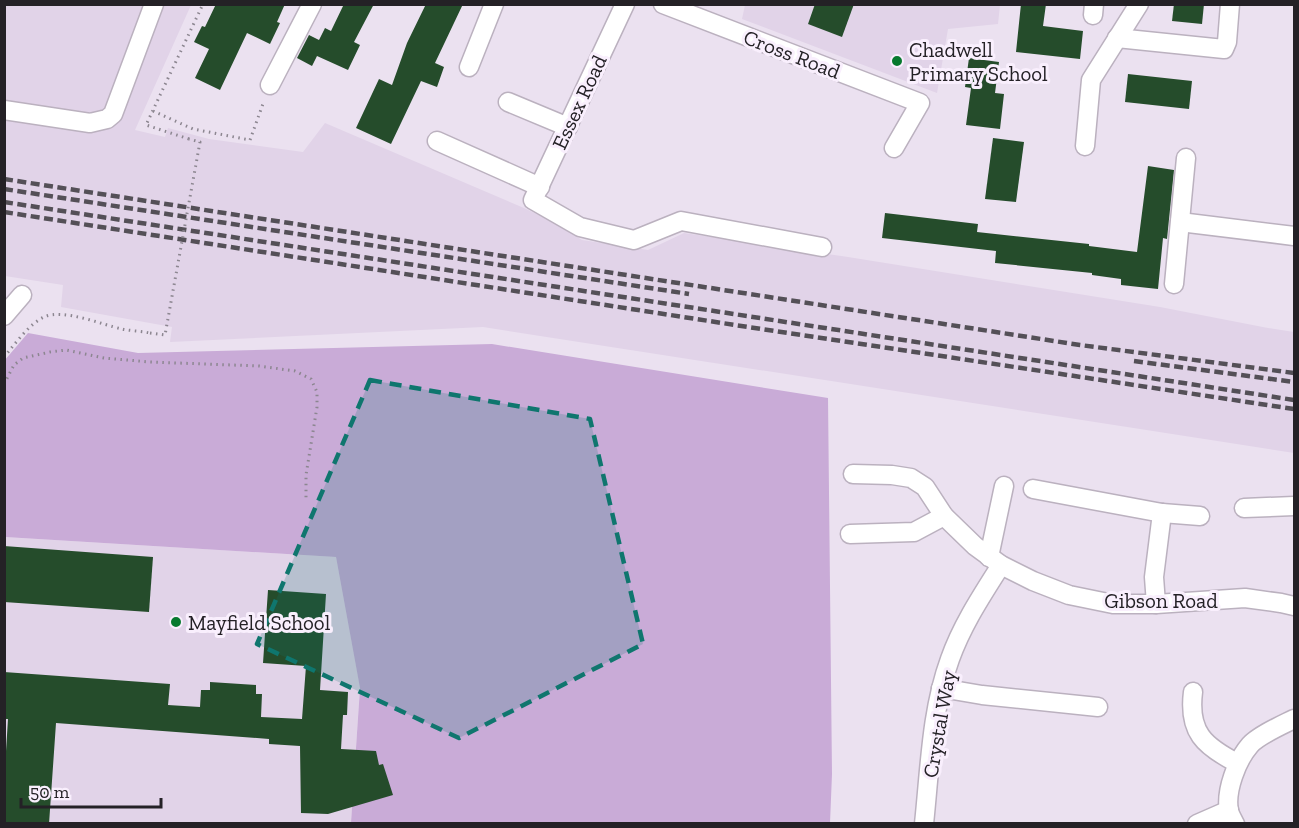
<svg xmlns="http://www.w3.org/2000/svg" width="1299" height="828" viewBox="0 0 1299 828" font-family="'Zilla Slab',serif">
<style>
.built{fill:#e1d3e8}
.green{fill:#c9abd7}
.building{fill:#254c2b}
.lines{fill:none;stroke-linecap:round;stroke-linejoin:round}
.minor-casing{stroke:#bbb1bf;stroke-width:21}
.path{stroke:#8c8690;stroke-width:3;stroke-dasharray:1.5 4.5;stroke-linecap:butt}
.minor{stroke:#fff;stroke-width:18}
.rail{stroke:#545057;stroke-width:4.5;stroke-dasharray:9 4.5;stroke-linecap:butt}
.path-bridge{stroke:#8c8690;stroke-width:3;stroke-dasharray:1.5 4.5;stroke-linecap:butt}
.marked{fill:#0f766e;fill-opacity:0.2;stroke:#0f766e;stroke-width:4.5;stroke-dasharray:12 8;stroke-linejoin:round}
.poi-dot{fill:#07792e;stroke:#f9effd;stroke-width:2}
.labels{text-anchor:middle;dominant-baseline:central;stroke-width:6;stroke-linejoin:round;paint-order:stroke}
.poi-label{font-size:21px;fill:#242126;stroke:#f9effd;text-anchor:start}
.street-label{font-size:21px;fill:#242126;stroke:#f9effd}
</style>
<rect width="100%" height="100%" fill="#ebe1f0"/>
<g class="built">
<path d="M4,5H191L135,130L165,137L168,128L209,139L303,152L325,123L524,208L553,222L582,240L648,250L684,233L848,257L1160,307L1268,328L1294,332V453L483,327L170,342L172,327L61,307L63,285L5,276Z"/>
<path d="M745,5H1000L998,24L948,29L937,93L742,19Z"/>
<path d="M4,537L336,557L360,687L351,823H5Z"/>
</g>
<path class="green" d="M28,333L138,353L492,344L828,398L832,774L830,823H351L360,688L336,557L5,537L4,361Z"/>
<g class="building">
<path d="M216,4H285L277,22L280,23L270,44L247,33L220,90L195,78L209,49L194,42L202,26L205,27Z"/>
<path d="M344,4H374L354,42L360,45L348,70L317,56L312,66L297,58L309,35L319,40L325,28L331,31Z"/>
<path d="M426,4H463L435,63L444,67L437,87L421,81L391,144L356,128L379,79L392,85L407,43Z"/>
<path d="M815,4H854L842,37L808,24Z"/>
<path d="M1021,4H1046L1043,26L1083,31L1080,59L1016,52Z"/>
<path d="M1174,4H1204L1202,24L1172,21Z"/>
<path d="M969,58L999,62L995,93L1004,94L1000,129L966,125L971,88L965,87Z"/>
<path d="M1128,74L1192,81L1189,109L1125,102Z"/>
<path d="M993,138L1024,142L1016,202L985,199Z"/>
<path d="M1148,166L1174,170L1167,239L1163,238L1158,289L1121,285V279L1092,275V273L995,263L996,251L882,238L885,213L978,224L977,232L1089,244V246L1137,252Z"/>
<path d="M4,546L153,557L149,612L4,602Z"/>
<path d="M268,590L326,594L320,690L348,692L347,715H343L341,749L376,751L379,765L383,764L393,795L328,814L301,813L300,746L269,744V739L56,723L49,824H4V751H6L8,719H4V672L170,684L168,705L200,707L201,690H210V682L256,685V694H262L261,717L302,719L306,666L263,663Z"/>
</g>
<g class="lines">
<defs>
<g id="minor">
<path d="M625,4L533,200L580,227L634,240L681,221L822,247"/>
<path d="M663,4L920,103L894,148"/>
<path d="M1093,15L1094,4"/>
<path d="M1117,38L1224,49L1227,42L1230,4"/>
<path d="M469,67L494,4"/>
<path d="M270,85L312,4"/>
<path d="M508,102L568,127"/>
<path d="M4,110L90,123L107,119L113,114L154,4"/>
<path d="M437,141L540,187"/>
<path d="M1085,146L1091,80L1139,4"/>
<path d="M1180,222L1294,236"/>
<path d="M1174,284L1186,158"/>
<path d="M4,316L22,295"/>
<path d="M853,474L892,475L911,478L925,487L944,516L975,546L1001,565L1033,581L1069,595L1113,604H1156L1245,598L1281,603L1294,606"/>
<path d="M1033,489L1162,513L1200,516"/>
<path d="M1244,508L1294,506"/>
<path d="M850,534L914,532L944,516"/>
<path d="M989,557L1004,486"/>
<path d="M1156,604L1154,577L1162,513"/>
<path d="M941,688L982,695L1098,707"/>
<path d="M1193,692C1188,732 1204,746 1237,763"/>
<path d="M924,824C930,768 931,711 950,659C962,625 982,595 1001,565"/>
<path d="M1197,824L1229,810"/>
<path d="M1235,824C1233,820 1230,815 1229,811C1225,791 1237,760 1250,745C1259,735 1282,725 1294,719"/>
</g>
</defs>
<use href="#minor" class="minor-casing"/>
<g class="path">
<path d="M153,111L193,129L250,140L264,101"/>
<path d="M189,139L146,125L203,4"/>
<path d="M4,357C16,343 28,325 44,317C63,308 103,325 122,329C131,331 141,331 150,333"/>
<path d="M4,384L14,365L23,358L50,352L66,350L104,358L150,362L259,366L295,371L311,379L317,392V407L306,475V499"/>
</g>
<use href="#minor" class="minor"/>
<g class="rail">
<path d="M4,179L1080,345L1294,373"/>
<path d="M4,189L689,294"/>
<path d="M4,202L1294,400"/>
<path d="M4,212L735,325L1294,409"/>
<path d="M1134,361L1294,382"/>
</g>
<path class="path-bridge" d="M150,333L165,335L200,142L189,139"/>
</g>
<path class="marked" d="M370,380L590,419L643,644L459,738L257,644Z"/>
<g class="poi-dot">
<circle cx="897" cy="61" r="6"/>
<circle cx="176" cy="622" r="6"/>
</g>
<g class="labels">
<g class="poi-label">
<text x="909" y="49">Chadwell<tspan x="909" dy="24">Primary School</tspan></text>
<text x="188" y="622">Mayfield School</text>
</g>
<g class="street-label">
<text transform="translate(792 54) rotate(21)">Cross Road</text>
<text transform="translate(579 102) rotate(-65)">Essex Road</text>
<text x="1161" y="600">Gibson Road</text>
<text transform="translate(939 724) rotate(-80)">Crystal Way</text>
</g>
</g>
<rect width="1299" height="828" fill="none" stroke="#242126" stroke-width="12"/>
<path d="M21 798v9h140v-9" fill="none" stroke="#242126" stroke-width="3"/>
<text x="30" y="798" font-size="18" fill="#242126" stroke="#f9effd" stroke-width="4.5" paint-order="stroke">50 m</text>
</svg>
